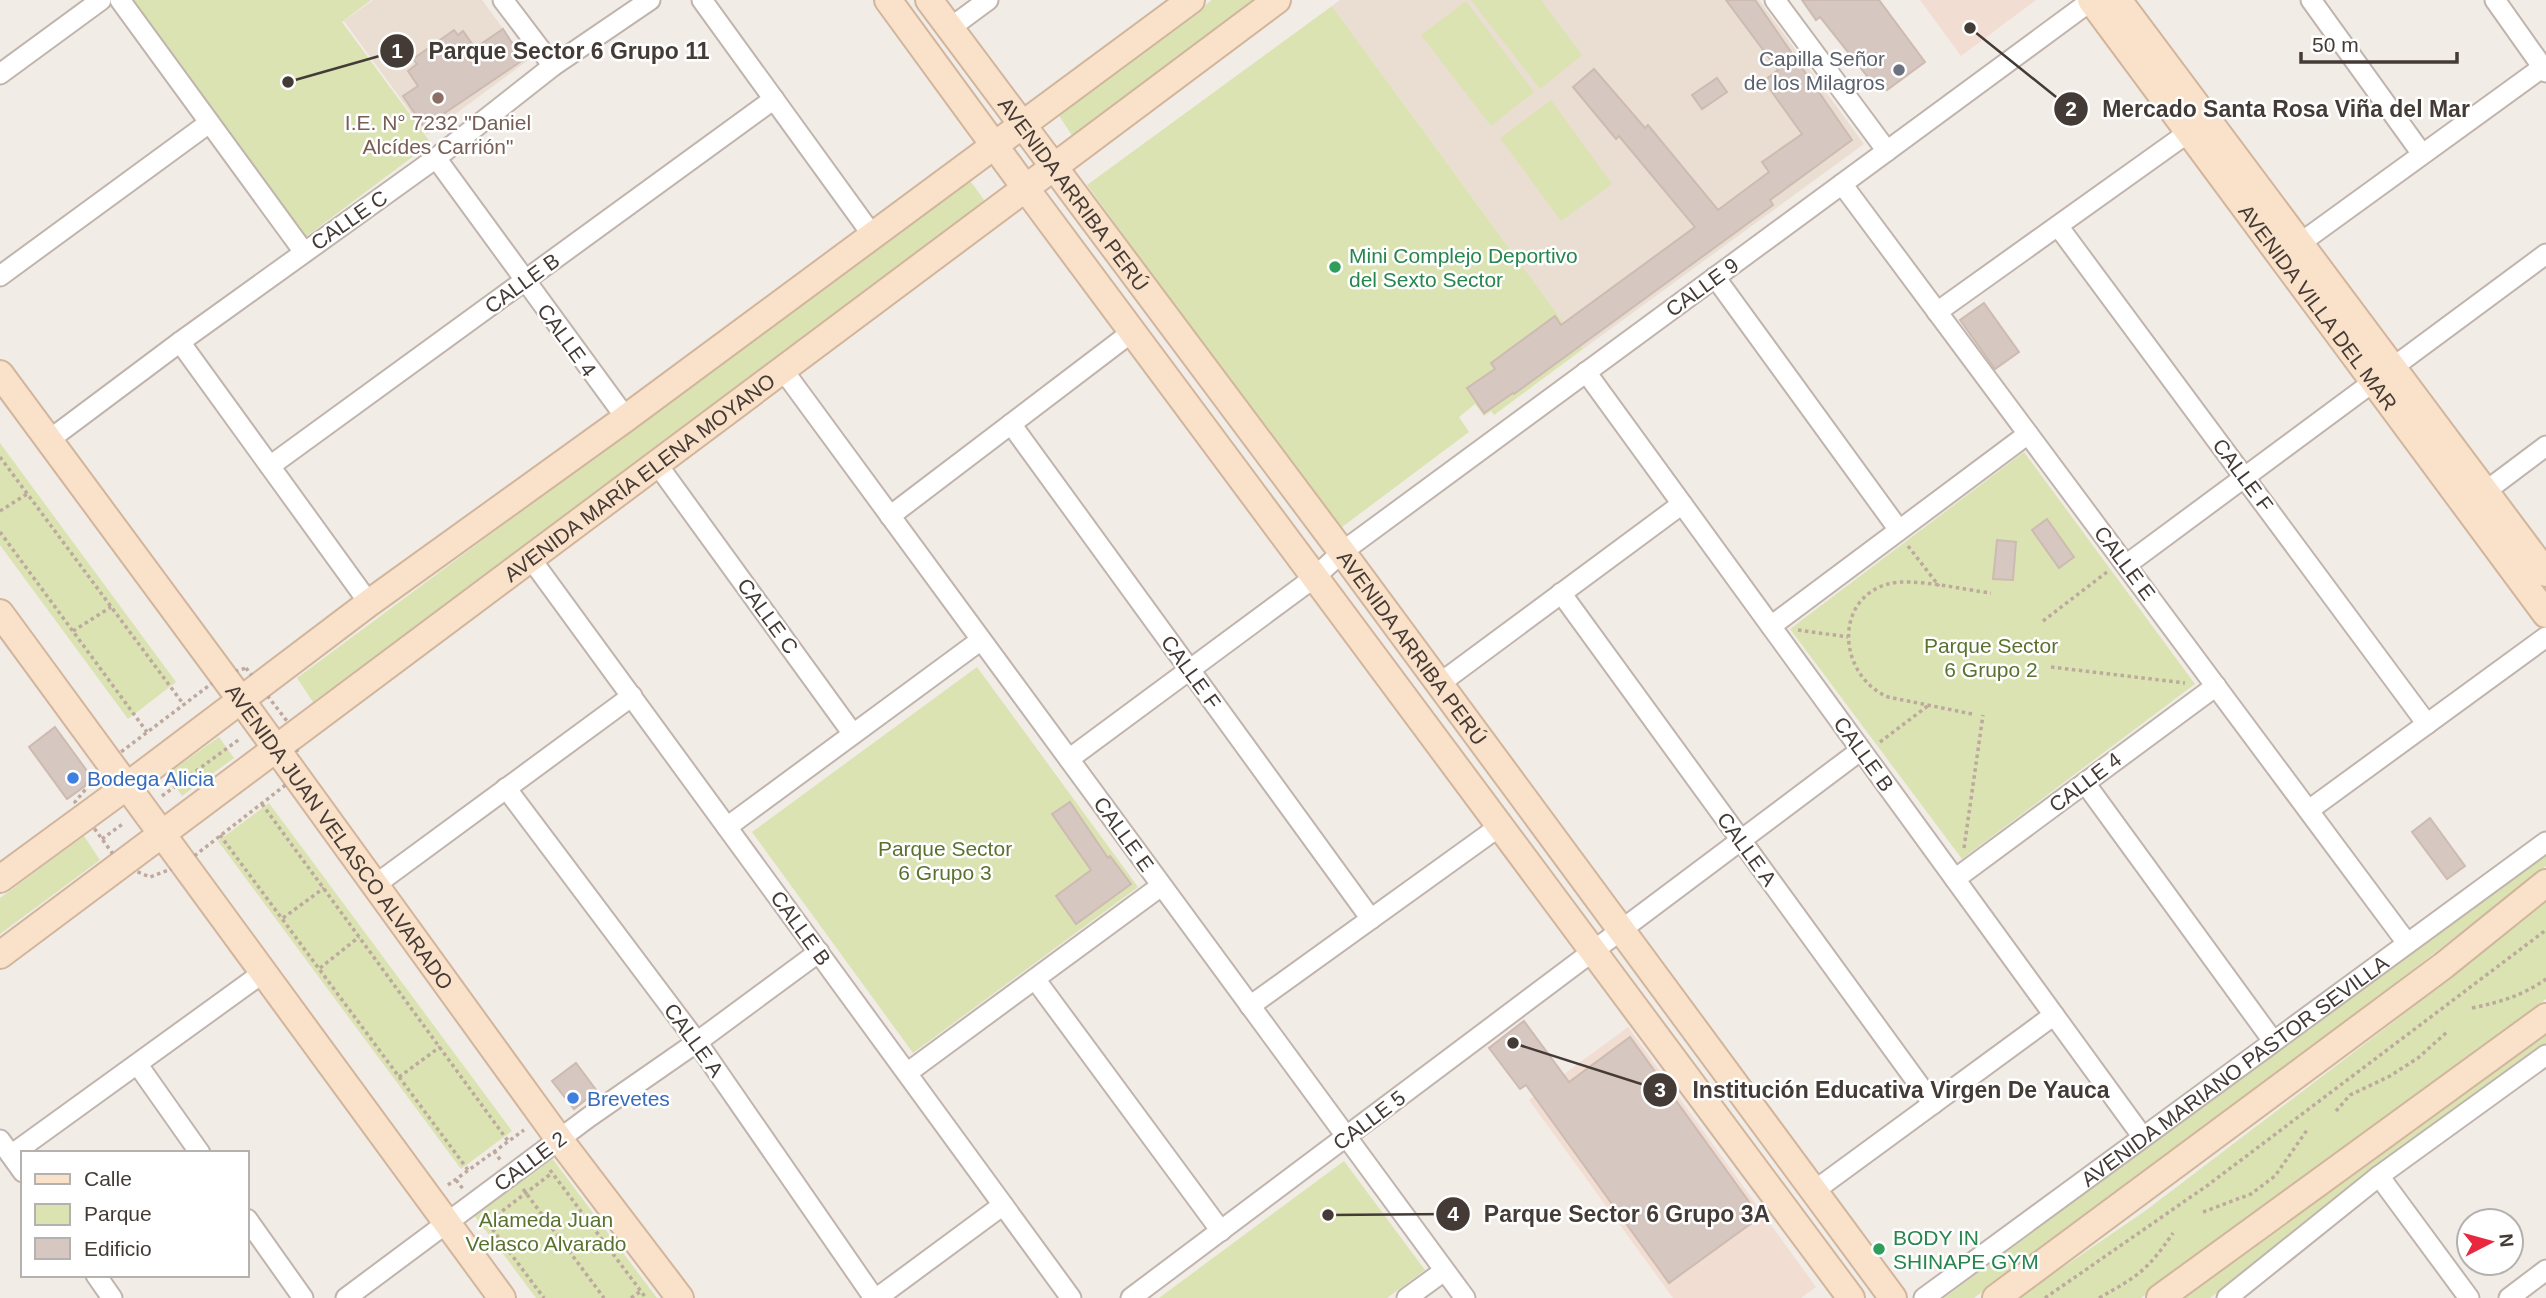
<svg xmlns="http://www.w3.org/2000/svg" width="2546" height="1298" viewBox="0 0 2546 1298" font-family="Helvetica,sans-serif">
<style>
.commercial{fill:#f2ddd3}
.education{fill:#eaddd2}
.green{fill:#dbe3b3}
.building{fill:#d6c7c0;stroke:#cdbbb1;stroke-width:2}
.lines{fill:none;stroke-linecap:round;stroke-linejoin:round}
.street-casing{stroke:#c0b4ad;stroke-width:23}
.secondary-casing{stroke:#d1b59c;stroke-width:30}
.path{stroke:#bda99d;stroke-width:3.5;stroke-dasharray:3.5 3.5;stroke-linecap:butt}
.street{stroke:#fff;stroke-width:19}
.secondary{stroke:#fae1c9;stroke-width:26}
.worship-dot{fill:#6b7280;stroke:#fff;stroke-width:2.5}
.education-dot{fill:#8d6e63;stroke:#fff;stroke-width:2.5}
.leisure-dot{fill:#2e9e5b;stroke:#fff;stroke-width:2.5}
.shop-dot{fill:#3f7fe0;stroke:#fff;stroke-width:2.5}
.labels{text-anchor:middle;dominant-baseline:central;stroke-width:5;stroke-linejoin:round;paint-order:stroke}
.worship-label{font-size:21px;fill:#5b616d;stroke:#fff;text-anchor:end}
.education-label{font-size:21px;fill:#785e54;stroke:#fff}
.street-label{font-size:21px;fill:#443b36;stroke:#fff}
.leisure-label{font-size:21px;fill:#27864d;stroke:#fff;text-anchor:start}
.park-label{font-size:21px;fill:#5a722e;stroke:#fff}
.shop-label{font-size:21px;fill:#366cbe;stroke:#fff;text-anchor:start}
.leader{fill:none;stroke:#443b36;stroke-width:2.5}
.callout-dot{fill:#443b36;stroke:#fff;stroke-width:2.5}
.mark-label{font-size:21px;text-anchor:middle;font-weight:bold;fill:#fff}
.callout-label{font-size:23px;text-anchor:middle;font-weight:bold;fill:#443b36;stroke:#fff;stroke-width:5;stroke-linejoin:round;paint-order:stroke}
</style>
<rect width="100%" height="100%" fill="#f2ece7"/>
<g class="commercial">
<path d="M1920,0H2036L1961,56Z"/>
<path d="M1628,1027L1816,1287L1801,1298H1673L1529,1100Z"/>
</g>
<g class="education">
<path d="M373,0H482L527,61L427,135L344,21Z"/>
<path d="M1340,0H1759L1864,144L1583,349L1332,6Z"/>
</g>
<g class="green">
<path d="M131,0H371L342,22L431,143L303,239Z"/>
<path d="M1212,0H1258L1073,137L1058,114Z"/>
<path d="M1471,0H1541L1582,55L1540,89Z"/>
<path d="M1466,1L1534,92L1491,126L1421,35Z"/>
<path d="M1332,6L1583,349L1494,415L1491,411L1484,416L1475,404L1459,417L1469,432L1338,530L1087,185Z"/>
<path d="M1551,100L1612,184L1561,221L1500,138Z"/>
<path d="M969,179L987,204L313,702L297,678Z"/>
<path d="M0,443L176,682L128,719L0,545Z"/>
<path d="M2024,452L2195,684L1962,859L1790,629Z"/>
<path d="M977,667L1138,887L913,1053L752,832Z"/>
<path d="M219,737L234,758L182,796L167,774Z"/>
<path d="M269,803L512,1131L461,1169L218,841Z"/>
<path d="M84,836L100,860L0,934V898Z"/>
<path d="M2546,852V866L2383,993L1974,1298H1944Z"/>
<path d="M2546,900V999L2141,1298H2018L2145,1211L2396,1020Z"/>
<path d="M2546,1028V1047L2210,1298H2182Z"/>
<path d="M551,1157L657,1298H536L474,1215Z"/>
<path d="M1344,1161L1425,1270L1387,1298H1159Z"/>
</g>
<g class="building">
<path d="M1726,0H1755L1852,140L1770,200L1773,205L1514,394L1513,393L1484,413L1467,388L1495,369L1491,363L1555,316L1561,325L1695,227L1619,136L1616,139L1573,87L1594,69L1645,128L1648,125L1718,210L1769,172L1762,162L1802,134L1764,81L1778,70Z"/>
<path d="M1802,0H1879L1925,62L1887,90L1871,81L1820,17L1816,20Z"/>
<path d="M503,29L523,60L424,127L403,96L418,86L408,71L417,64L413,59L454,30L458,35L463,31L475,48Z"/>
<path d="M1717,78L1727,92L1702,109L1692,95Z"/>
<path d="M1984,303L2019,352L1995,369L1960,320Z"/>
<path d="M2047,519L2074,557L2059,568L2032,530Z"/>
<path d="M1997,540L2016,542L2013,580L1993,579Z"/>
<path d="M55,727L90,775L85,786L67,799L29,747Z"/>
<path d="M1070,802L1108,858L1110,856L1131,884L1076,924L1056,896L1091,870L1052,814Z"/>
<path d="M2430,818L2465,866L2447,879L2412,832Z"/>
<path d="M1524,1021L1569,1082L1630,1037L1760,1217L1669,1283L1526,1085L1520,1089L1489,1048Z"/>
<path d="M576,1063L597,1091L574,1109L552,1081Z"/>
</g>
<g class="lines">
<defs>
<g id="street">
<path d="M120,0L304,252"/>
<path d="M503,0L553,66"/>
<path d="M702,0L873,236"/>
<path d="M1775,0L1887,151"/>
<path d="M2311,0L2422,154"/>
<path d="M2495,0L2546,72"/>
<path d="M950,28L988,0"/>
<path d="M0,74L101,0"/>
<path d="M436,158L626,418"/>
<path d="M1842,184L2407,943"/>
<path d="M2058,226L2427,724"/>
<path d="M2299,244L2543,67"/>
<path d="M0,276L209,123"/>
<path d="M1715,277L1899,530"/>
<path d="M1937,312L2189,132"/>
<path d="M180,342L369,603"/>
<path d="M783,370L1465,1298"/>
<path d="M1586,372L2142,1136"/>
<path d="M1011,424L1371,919"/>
<path d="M49,440L180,342L436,158L553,66L650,0"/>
<path d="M657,464L853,734"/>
<path d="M270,466L774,99"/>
<path d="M2486,491L2546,446"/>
<path d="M890,516L1132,332"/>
<path d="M531,559L1071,1298"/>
<path d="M2126,565L2546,254"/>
<path d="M1561,593L1933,1104"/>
<path d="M1771,626L2028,434"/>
<path d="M1439,684L1682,504"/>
<path d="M1069,759L1315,577L1342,552L2092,0"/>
<path d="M2085,783L2273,1041"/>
<path d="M506,788L697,1042L874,1298"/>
<path d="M2309,810L2546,637"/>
<path d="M727,827L981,640"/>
<path d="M1955,879L2216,686"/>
<path d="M375,885L632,696"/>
<path d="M1035,979L1221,1231"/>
<path d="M1250,1006L1500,826"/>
<path d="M138,1065L200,1153"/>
<path d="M907,1073L1161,886"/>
<path d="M0,1140L23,1172"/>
<path d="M11,1155L264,972"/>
<path d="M2379,1176L2469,1298"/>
<path d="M1814,1191L2054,1015"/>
<path d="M247,1219L303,1298"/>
<path d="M96,1275L112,1298"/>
<path d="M346,1298L589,1117L697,1042L819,952"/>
<path d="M877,1298L1003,1205"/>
<path d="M1131,1298L1861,750"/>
<path d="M1407,1298L1444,1271"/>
<path id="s1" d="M1924,1298L2546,842"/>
<path d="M2227,1298L2379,1176L2546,1055"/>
<path d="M2509,1298L2546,1270"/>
</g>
<g id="secondary">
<path d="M888,0L1035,201L1851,1298"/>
<path id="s2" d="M929,0L1342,552L1893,1298"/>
<path id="s3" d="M2091,0L2546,614"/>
<path d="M2118,0L2546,573"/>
<path id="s4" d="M0,374L241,700L559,1139L680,1298"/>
<path d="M0,613L502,1298"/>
<path d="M0,879L127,786L369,603L626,418L1191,0"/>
<path id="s5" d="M0,955L1277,0"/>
<path d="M1996,1298L2443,966L2546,883"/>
<path d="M2160,1298L2546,1017"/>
</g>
</defs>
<use href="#street" class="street-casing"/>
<use href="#secondary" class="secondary-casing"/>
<g class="path">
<path d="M0,457L184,705"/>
<path d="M0,511L27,494"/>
<path d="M0,532L147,732"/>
<path d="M1908,546L1939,586"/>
<path d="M2043,621L2107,572"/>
<path d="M1798,630L1848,637"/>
<path d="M73,631L111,607"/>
<path d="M2051,667L2185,683"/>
<path d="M246,668L297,734V776L184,864L150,877L121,865L75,802L109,761L223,675Z"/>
<path d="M1972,714L1888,697C1839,676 1832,600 1888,584C1911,577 1965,590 1991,593"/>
<path d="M1880,742L1929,705"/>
<path d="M162,796L241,738"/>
<path d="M262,804L508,1141"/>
<path d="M220,835L468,1170"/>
<path d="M102,839L124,823"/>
<path d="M1964,848L1983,715"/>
<path d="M283,918L324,888"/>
<path d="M320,968L359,937"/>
<path d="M2472,1008C2500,1002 2522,996 2546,979"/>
<path d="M399,1077L440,1047"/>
<path d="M2336,1111L2350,1095L2390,1076L2418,1058L2447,1032"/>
<path d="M494,1151L501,1161"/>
<path d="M550,1170L646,1298"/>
<path d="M456,1180L463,1189"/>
<path d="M448,1185L524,1130"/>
<path d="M523,1189L604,1298"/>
<path d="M2203,1212L2251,1194L2275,1176L2307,1130"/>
<path d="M484,1218L544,1298"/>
<path d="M480,1228L552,1173"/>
<path d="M631,1298L641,1291"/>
<path d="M2045,1298L2208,1185L2546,930"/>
<path d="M2099,1298C2138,1276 2147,1271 2173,1233"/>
</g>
<use href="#street" class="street"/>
<use href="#secondary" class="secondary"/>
</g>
<circle class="worship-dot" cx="1899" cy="70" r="7"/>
<circle class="education-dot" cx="438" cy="98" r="7"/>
<g class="leisure-dot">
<circle cx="1335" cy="267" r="7"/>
<circle cx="1879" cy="1249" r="7"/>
</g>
<g class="shop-dot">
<circle cx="73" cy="778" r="7"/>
<circle cx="573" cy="1098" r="7"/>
</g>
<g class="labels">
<g class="worship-label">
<text x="1885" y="58">Capilla Señor<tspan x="1885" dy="24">de los Milagros</tspan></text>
</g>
<g class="education-label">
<text x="438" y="122">I.E. N° 7232 "Daniel<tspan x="438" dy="24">Alcídes Carrión"</tspan></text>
</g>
<g class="street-label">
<text stroke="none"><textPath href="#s2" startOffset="242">AVENIDA ARRIBA PERÚ</textPath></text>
<text transform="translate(349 220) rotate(-35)">CALLE C</text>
<text transform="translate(522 283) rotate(-36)">CALLE B</text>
<text transform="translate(1702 287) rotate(-36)">CALLE 9</text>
<text stroke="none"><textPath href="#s3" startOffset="382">AVENIDA VILLA DEL MAR</textPath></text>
<text transform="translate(567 340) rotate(54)">CALLE 4</text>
<text transform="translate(2243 475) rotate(53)">CALLE F</text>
<text stroke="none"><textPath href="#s5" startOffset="798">AVENIDA MARÍA ELENA MOYANO</textPath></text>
<text transform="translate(2125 563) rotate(53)">CALLE E</text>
<text transform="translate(768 616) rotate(54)">CALLE C</text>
<text stroke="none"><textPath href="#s2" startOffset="808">AVENIDA ARRIBA PERÚ</textPath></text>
<text transform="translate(1191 672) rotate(54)">CALLE F</text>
<text transform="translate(1864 754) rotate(54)">CALLE B</text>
<text transform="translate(2085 782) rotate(-37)">CALLE 4</text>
<text transform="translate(1124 834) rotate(54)">CALLE E</text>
<text stroke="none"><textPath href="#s4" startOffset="574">AVENIDA JUAN VELASCO ALVARADO</textPath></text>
<text transform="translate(1747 849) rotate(54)">CALLE A</text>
<text transform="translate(801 928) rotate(54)">CALLE B</text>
<text transform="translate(694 1040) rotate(54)">CALLE A</text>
<text stroke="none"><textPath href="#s1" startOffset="385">AVENIDA MARIANO PASTOR SEVILLA</textPath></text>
<text transform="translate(1369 1120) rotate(-37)">CALLE 5</text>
<text transform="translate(530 1161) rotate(-37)">CALLE 2</text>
</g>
<g class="leisure-label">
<text x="1349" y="255">Mini Complejo Deportivo<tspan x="1349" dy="24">del Sexto Sector</tspan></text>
<text x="1893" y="1237">BODY IN<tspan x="1893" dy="24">SHINAPE GYM</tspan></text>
</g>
<g class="park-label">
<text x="1991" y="645">Parque Sector<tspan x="1991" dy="24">6 Grupo 2</tspan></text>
<text x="945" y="848">Parque Sector<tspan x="945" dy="24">6 Grupo 3</tspan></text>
<text x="546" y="1219">Alameda Juan<tspan x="546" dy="24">Velasco Alvarado</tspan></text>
</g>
<g class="shop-label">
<text x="87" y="778">Bodega Alicia</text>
<text x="587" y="1098">Brevetes</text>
</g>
</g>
<path class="leader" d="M288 82L397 51M1970 28L2071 109M1513 1043L1660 1090M1328 1215L1453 1214"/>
<g class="callout-dot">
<circle cx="288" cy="82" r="7"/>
<circle cx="1970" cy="28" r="7"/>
<circle cx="1513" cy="1043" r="7"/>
<circle cx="1328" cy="1215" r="7"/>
<circle cx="397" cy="51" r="18"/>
<circle cx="2071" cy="109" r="18"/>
<circle cx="1660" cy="1090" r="18"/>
<circle cx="1453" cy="1214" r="18"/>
</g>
<g class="mark-label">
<text x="397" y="58">1</text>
<text x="2071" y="116">2</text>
<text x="1660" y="1097">3</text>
<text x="1453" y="1221">4</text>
</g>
<g class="callout-label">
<text x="569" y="59">Parque Sector 6 Grupo 11</text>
<text x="2286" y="117">Mercado Santa Rosa Viña del Mar</text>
<text x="1901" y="1098">Institución Educativa Virgen De Yauca</text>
<text x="1627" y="1222">Parque Sector 6 Grupo 3A</text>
</g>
<rect x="21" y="1151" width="228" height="126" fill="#ffffff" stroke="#b4b1af" stroke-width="2"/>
<rect x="35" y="1174" width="35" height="10" fill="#fae1c9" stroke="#b4b1af" stroke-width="2"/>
<text x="84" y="1186" font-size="21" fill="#443b36">Calle</text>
<rect x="35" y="1204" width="35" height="21" fill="#dbe3b3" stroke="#b4b1af" stroke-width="2"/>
<text x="84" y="1221" font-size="21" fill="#443b36">Parque</text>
<rect x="35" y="1238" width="35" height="21" fill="#d6c7c0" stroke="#b4b1af" stroke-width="2"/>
<text x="84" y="1256" font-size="21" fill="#443b36">Edificio</text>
<g transform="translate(2490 1242) rotate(84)"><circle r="33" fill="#ffffff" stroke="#b4b1af" stroke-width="2"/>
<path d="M0-5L12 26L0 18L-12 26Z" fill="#e9273e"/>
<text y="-10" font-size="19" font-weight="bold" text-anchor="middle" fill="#443b36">N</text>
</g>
<path d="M2301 52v10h156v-10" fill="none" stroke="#443b36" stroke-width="3.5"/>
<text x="2312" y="52" font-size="21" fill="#443b36" stroke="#ffffff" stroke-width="5" paint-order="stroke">50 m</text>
</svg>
